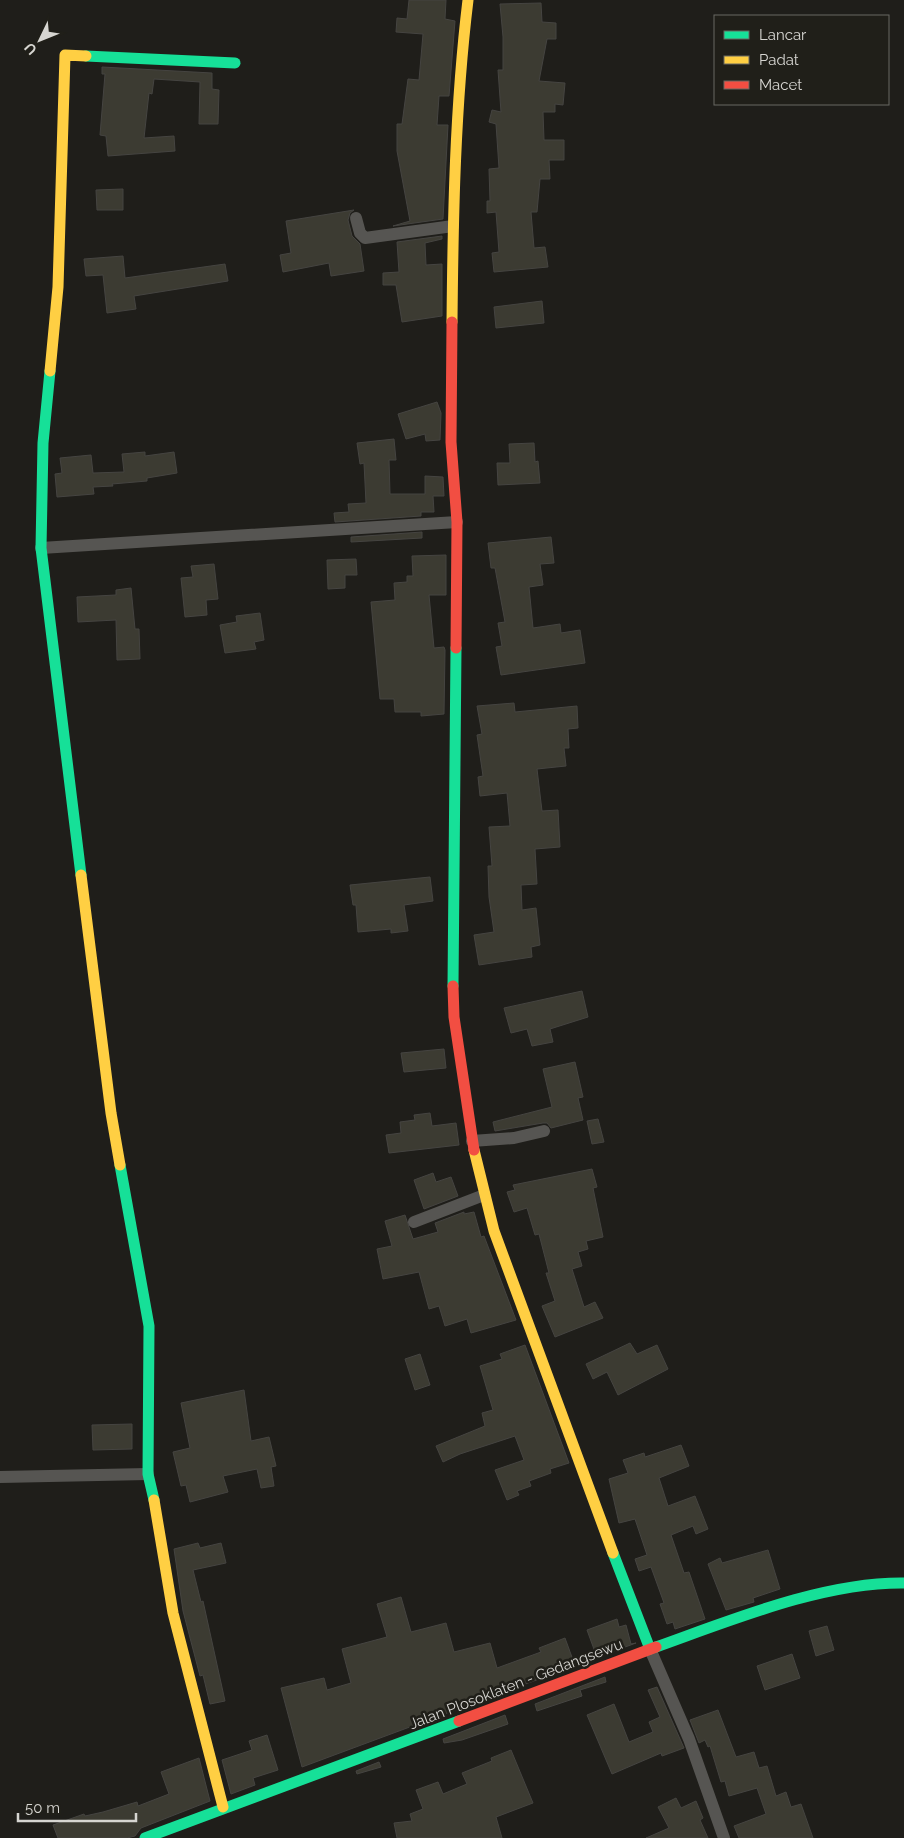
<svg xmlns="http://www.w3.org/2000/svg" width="904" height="1838" viewBox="0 0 904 1838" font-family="Raleway,sans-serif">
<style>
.building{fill:#3c3b32;stroke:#454441}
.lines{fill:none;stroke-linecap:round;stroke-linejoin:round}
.street{stroke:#565552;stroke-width:12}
.fast{stroke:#16e098;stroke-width:11}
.slow{stroke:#ffcf43;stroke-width:11}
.jam{stroke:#f24e42;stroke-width:11}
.labels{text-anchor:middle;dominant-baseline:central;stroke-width:5;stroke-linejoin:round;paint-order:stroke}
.street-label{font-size:15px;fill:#d6d5d1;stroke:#201f19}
</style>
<rect width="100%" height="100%" fill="#1f1e1a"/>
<g class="building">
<path d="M409,0H446L445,19L455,21L449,96H439L437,125H448L443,219L393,226L410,221L397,151V124H402L408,79L419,80L423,34L396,32L397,18L407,19Z"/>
<path d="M541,3L542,22L556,23V39H547L539,81L565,83L563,105L555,104V112H543L544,140H564V160H549L550,179H540L537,212H531L534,248L545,247L548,267L494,272L492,253L499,252L496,212L487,213V201H490L489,169L499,168L496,124L489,122L492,110L501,112L498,70H503V37L500,4Z"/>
<path d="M102,67L212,73V89L219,90L218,124H199L200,82L154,79L152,94L149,93L144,138L174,136L175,151L108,156L106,136L100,135L105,74H102Z"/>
<path d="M123,189V210H97L96,190Z"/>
<path d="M354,210L350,213L348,220L352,236L360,244L364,271L331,276L329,263L283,272L280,255L291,253L286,221Z"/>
<path d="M442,236V239L425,243L426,265L442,264V316L402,322L396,285H383V273L399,272L397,242Z"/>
<path d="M123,256L125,278L225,264L228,281L134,296L136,309L107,313L103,275L86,276L84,259Z"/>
<path d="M542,301L544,323L496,328L494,307Z"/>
<path d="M437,402L441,413L440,440L426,441L425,434L406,439L398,414Z"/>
<path d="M394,439L396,460H389L390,494H425V476L443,477L444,496H433L434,512H421V516L335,522L334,513L349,512L348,504L366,503L364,463L360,464L357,443Z"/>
<path d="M534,443L535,462L538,461L540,483L498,485L497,463H510L509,444Z"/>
<path d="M145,452V456L174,452L177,473L147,478V481L112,484L113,486L93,487L94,494L57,497L55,474L62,473L60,458L91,455L93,473L124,472L122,454Z"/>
<path d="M422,532V538L351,542V537Z"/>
<path d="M551,537L554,563L540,564L543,585L529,587L533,628L560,624L561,633L580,630L585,663L501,675L496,647L502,646L498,623L505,622L495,568H491L488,543Z"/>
<path d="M446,555V595H429L434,648L444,647L445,650L444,714L421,716V712H395L394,699H380L371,602L395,600L394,583L407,582V576H413L412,556Z"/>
<path d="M356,559L357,575H345V588L328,589L327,560Z"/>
<path d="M214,564L218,599L206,600L207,615L185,617L181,578L193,577L191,566Z"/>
<path d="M131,588L135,629H139L140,659L117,660L116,620L78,622L77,597L116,595V590Z"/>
<path d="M260,613L264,640L254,642L256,649L225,653L220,625L237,622L236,616Z"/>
<path d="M514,703L515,712L577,706L578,728L568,729L569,748H564L566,766L537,769L542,811L558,810L560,847L535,849L537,884L521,885L522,910L536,908L540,945L531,947L532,957L479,965L474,935L494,932L489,897L488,866H492L489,827L510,826L507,793L480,796L478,777L483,776L477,735L482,734L477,706Z"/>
<path d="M430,877L433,901L404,905L408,931L391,933V929L358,932L356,905H353L350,885Z"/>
<path d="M582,991L588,1017L550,1029L553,1042L532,1046L527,1029L511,1033L504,1008Z"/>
<path d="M444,1049L446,1068L404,1072L401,1053Z"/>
<path d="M575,1062L583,1097L578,1098L583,1120L551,1128L547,1123H543L495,1131L493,1122L552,1107L543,1069Z"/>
<path d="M430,1113L432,1126L456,1123L459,1145L389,1153L386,1135L401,1133L400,1122L415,1120L414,1115Z"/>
<path d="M598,1119L604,1142L592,1144L587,1121Z"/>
<path d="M592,1169L597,1187L593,1188L603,1237L586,1241L588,1249L578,1252L582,1266L572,1269L584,1307L595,1302L603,1318L555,1337L542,1306L555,1301L546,1273H549L539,1234L535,1235L527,1208L514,1212L507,1192L515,1190L513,1185Z"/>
<path d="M433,1173L436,1182L451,1177L458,1196L424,1209L414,1180Z"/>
<path d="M464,1212V1214L474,1212L481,1237L484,1236L516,1320L471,1333L467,1319L445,1326L439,1306L429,1309L419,1272L383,1279L377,1249L392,1246L385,1221L405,1215L413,1239L438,1232L435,1223Z"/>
<path d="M630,1343L637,1354L657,1345L668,1369L618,1395L607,1372L593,1379L586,1364Z"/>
<path d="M525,1345L569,1463L550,1469L551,1473L529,1481L531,1486L517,1491L519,1495L507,1500L495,1470L524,1460L515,1436L460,1454L443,1462L436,1446L485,1426L482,1413L493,1410L480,1366L502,1359L500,1354Z"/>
<path d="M420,1354L430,1385L415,1390L405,1359Z"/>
<path d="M244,1390L251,1441L269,1437L276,1466L271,1467L274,1486L261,1488L257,1469L223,1476L228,1492L190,1502L186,1485L181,1486L173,1452L190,1448L181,1403Z"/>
<path d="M132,1424V1449L93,1450L92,1425Z"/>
<path d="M681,1445L689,1466L659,1478L668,1506L695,1496L708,1529L696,1534L693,1526L671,1535L684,1573L689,1572L705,1619L675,1629L673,1622L667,1624L660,1604L664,1603L651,1567L639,1571L635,1559L647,1555L635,1519L619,1523L609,1479L628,1473L623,1460L644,1453L645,1457Z"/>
<path d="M198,1543L200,1548L221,1543L226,1563L193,1570L201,1602L203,1601L225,1701L210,1704L203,1675L200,1676L183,1611L174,1549Z"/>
<path d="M768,1550L780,1589L753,1598L754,1602L726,1610L708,1564L720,1558L722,1563Z"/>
<path d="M401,1597L411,1632L446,1623L454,1652L490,1643L497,1668L541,1652L539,1648L565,1638L573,1660L595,1652L587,1630L617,1619L619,1627L626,1625L631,1644L636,1643L302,1767L281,1688L324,1678L327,1690L351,1683L342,1649L387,1637L377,1604Z"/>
<path d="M827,1626L834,1650L816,1656L809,1631Z"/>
<path d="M792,1654L800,1678L765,1690L757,1666Z"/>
<path d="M605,1677L606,1682L580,1690L582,1696L537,1711L535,1704Z"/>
<path d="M657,1687L684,1748L662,1756L661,1753L612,1774L587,1715L614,1704L629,1742L653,1732L649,1722L660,1717L648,1690Z"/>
<path d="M718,1710L736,1757L754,1752L759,1768L767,1766L776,1796L786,1792L791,1807L801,1804L813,1838H739L734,1826L766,1814L757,1788L729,1796L725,1781L721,1782L710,1746L708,1747L705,1740L699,1743L690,1720Z"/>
<path d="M505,1715L508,1724L462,1740L444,1743L443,1739Z"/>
<path d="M267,1735L278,1770L253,1778L255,1785L231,1794L222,1760L252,1750L249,1741Z"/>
<path d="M511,1750L533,1803L496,1817L502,1838H397L394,1823L412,1821L410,1814L423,1809L416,1790L438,1782L443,1794L467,1784L462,1773L492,1761L491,1758Z"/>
<path d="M199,1758L210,1801L141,1828L135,1836L127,1838H58L53,1825L84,1814L85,1816L103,1812L137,1802L138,1806L169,1794L161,1772Z"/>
<path d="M379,1762L381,1767L357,1774L356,1771Z"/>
<path d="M676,1798L681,1808L696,1801L703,1818L700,1820L708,1838H646L669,1828L658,1807Z"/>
</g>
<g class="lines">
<g class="street">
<path d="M356,218L360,233L365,238L453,226"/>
<path d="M41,548L457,522"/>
<path d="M472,1141L514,1138L544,1131"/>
<path d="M414,1222L484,1195"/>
<path d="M0,1477L148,1474"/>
<path d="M650,1649L689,1739L724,1838"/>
</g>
<g class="fast">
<path d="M86,56L235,63"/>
<path d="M50,371L43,443L41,548L81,875"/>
<path d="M453,986L456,648"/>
<path d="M120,1165L149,1326L148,1474L154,1500"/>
<path d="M613,1553L650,1649"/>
<path d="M656,1647C732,1620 823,1582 904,1583"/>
<path d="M145,1838L459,1721"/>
</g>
<g class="slow">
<path d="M452,322C453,215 455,107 468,0"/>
<path d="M50,371L58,287L65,55L86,56"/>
<path d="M81,875L111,1113L120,1165"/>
<path d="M474,1150L494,1231L613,1553"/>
<path d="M154,1500L173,1613L223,1807"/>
</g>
<g class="jam">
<path d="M452,322L451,442L457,522L456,648"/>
<path d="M453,986L454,1017L474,1150"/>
<path d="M459,1721L656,1647"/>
</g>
</g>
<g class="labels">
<g class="street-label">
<text transform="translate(516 1684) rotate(-21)">Jalan Plosoklaten - Gedangsewu</text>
</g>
</g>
<rect x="714" y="15" width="175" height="90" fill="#201f19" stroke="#696863"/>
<rect x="724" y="31" width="25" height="8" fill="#16e098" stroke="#696863"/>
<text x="759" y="40" font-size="15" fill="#d6d5d1">Lancar</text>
<rect x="724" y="56" width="25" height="8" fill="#ffcf43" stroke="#696863"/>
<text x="759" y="65" font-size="15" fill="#d6d5d1">Padat</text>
<rect x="724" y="81" width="25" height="8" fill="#f24e42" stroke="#696863"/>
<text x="759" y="90" font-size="15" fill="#d6d5d1">Macet</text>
<g transform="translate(40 40) rotate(227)" stroke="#201f19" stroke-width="4" paint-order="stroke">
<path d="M0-4L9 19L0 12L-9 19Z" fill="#d6d5d1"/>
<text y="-8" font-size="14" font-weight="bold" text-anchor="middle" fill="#d6d5d1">U</text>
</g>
<path d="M18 1813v8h118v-8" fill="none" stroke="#d6d5d1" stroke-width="2.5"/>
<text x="25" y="1813" font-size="15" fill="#d6d5d1" stroke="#201f19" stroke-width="4" paint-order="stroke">50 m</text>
</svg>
